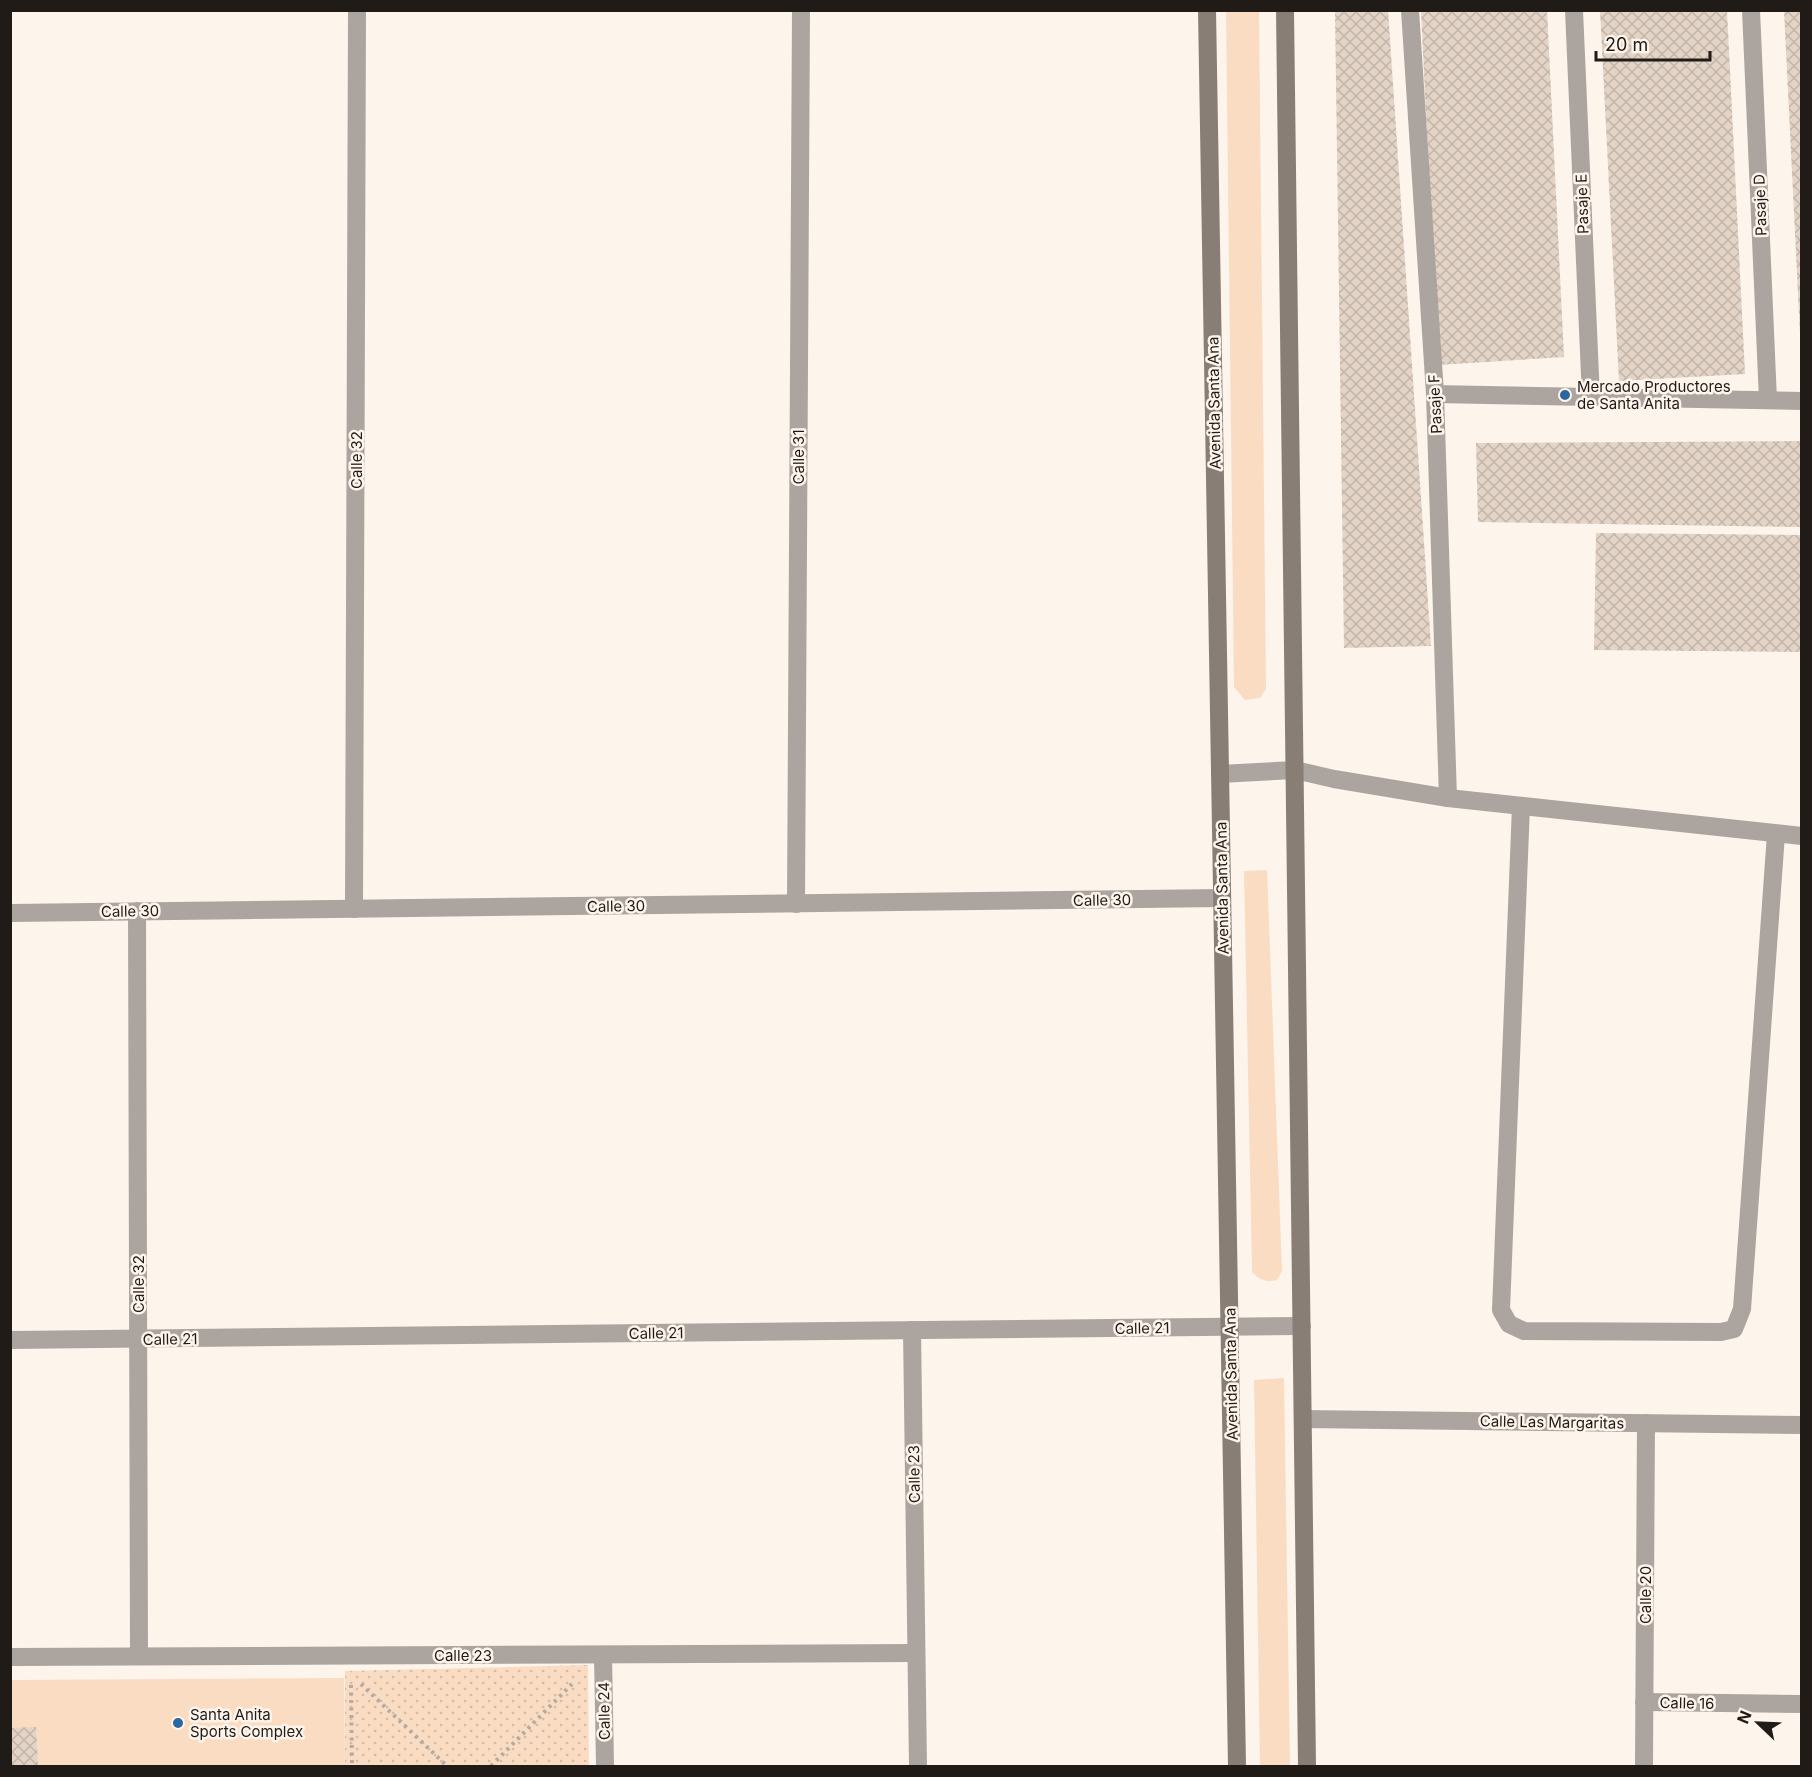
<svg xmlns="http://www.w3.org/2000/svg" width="1812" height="1777" viewBox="0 0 1812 1777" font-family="Inter,sans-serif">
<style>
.grass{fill:#fadcc3}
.park{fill:url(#park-dots)}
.building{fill:url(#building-cross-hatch)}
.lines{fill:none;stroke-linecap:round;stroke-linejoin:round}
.path{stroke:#b3aba5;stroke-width:4;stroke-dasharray:3 4.5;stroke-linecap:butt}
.lane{stroke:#aca59f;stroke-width:18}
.street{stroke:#aca59f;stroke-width:18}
.secondary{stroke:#887e76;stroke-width:18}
.poi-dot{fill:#2c689f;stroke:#fdf4ec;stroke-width:2}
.labels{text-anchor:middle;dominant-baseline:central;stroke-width:5;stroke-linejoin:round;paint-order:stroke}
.street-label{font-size:15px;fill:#211b17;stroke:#fdf4ec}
.poi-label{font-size:15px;fill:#211b17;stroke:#fdf4ec;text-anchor:start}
</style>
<defs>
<pattern id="park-dots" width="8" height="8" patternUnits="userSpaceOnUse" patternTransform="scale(1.5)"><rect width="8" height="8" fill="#fadcc3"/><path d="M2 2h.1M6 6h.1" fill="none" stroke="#d6bca7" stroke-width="1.8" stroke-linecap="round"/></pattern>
<pattern id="building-cross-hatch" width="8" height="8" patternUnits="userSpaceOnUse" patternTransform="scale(1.5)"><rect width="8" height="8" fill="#e3d4c6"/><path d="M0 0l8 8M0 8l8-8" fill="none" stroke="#c2b5a9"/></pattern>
</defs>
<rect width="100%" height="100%" fill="#fdf4ec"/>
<g class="grass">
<path d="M1226,11H1259L1266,689L1260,698L1245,700L1234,687Z"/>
<path d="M1267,870L1282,1271L1277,1280C1266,1283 1260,1280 1252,1272L1244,871Z"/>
<path d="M1284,1378L1290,1766H1260L1254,1380Z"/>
<path d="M344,1678L345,1766H11L10,1680Z"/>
</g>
<path class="park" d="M588,1665L589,1766H345V1671Z"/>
<g class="building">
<path d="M1335,10H1388L1431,646L1344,648Z"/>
<path d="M1421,10H1547L1564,357L1438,365Z"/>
<path d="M1600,10H1727L1745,374L1619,381Z"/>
<path d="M1784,10H1802V334H1800Z"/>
<path d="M1802,441V527L1478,522L1476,443Z"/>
<path d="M1596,533L1802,535V652L1594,650Z"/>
<path d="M36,1727L38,1766H10V1728Z"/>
</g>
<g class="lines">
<g class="path">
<path d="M361,1684L447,1766"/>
<path d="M351,1685L352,1766"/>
<path d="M491,1766L572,1684"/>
</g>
<g class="lane">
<path d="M1410,10L1435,394L1448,798"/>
<path d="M1574,10L1591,398"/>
<path d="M1751,10L1768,400"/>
<path d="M1435,394L1802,401"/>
<path d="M1220,774L1295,770L1334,779L1448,798L1802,836"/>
<path d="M1521,806L1501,1310L1509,1324L1524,1331L1721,1332L1734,1329L1742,1309L1776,834"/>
</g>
<g class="street">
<path d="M796,904L801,10"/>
<path d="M354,909L357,10"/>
<path d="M137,911L139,1656"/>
<path d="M10,913L1222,898"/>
<path d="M912,1330L918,1766"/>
<path d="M10,1340L1302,1326"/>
<path d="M1303,1419L1802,1425"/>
<path d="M603,1655L605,1766"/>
<path d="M10,1657L916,1653"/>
<path d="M1644,1702L1802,1704"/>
<path d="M1644,1766L1646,1423"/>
</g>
<g class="secondary">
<path d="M1207,10L1237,1766"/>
<path d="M1285,10L1307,1766"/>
</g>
</g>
<g class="poi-dot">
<circle cx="1565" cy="395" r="6"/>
<circle cx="178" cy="1723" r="6"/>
</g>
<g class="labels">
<g class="street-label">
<text transform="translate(1582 204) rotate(-92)">Pasaje E</text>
<text transform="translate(1760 205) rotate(-92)">Pasaje D</text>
<text transform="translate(1214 403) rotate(-91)">Avenida Santa Ana</text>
<text transform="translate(1435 404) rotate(-93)">Pasaje F</text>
<text transform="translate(798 457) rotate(-90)">Calle 31</text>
<text transform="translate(356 460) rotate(-90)">Calle 32</text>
<text transform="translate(1222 888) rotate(-91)">Avenida Santa Ana</text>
<text transform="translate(1102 900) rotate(-1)">Calle 30</text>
<text transform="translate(616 906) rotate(-1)">Calle 30</text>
<text transform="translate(130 911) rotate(-1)">Calle 30</text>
<text transform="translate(138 1284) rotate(-90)">Calle 32</text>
<text transform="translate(1142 1328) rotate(-1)">Calle 21</text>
<text transform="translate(656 1333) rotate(-1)">Calle 21</text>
<text transform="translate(170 1339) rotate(-1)">Calle 21</text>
<text transform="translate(1231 1374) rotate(-91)">Avenida Santa Ana</text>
<text transform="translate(1552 1422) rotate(1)">Calle Las Margaritas</text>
<text transform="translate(914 1474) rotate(-91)">Calle 23</text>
<text transform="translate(1645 1595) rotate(-90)">Calle 20</text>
<text x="463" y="1655">Calle 23</text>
<text transform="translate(1687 1703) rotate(1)">Calle 16</text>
<text transform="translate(604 1711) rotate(-91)">Calle 24</text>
</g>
<g class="poi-label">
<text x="1577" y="386">Mercado Productores<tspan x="1577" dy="17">de Santa Anita</tspan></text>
<text x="190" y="1714">Santa Anita<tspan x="190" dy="17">Sports Complex</tspan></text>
</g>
</g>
<rect width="1812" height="1777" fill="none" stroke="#211b17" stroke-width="24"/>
<g transform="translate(1758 1723) rotate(293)" stroke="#fdf4ec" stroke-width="4.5" paint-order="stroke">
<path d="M0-4.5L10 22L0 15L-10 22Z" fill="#211b17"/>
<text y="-9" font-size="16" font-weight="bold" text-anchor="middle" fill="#211b17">N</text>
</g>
<path d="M1596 51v9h114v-9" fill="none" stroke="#211b17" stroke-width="3"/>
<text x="1605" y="51" font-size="18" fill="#211b17" stroke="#fdf4ec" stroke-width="4.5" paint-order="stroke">20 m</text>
</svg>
